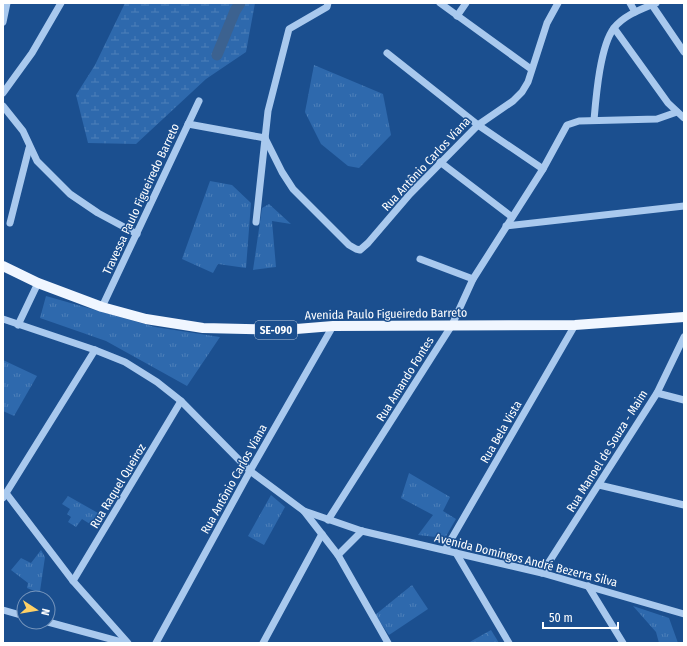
<svg xmlns="http://www.w3.org/2000/svg" width="687" height="646" viewBox="0 0 687 646" font-family="'Fira Sans Condensed',sans-serif">
<style>
.grass{fill:url(#grass-tufts)}
.forest{fill:url(#forest-crowns)}
.wetland{fill:url(#wetland-marsh)}
.lines{fill:none;stroke-linecap:round;stroke-linejoin:round}
.canal{stroke:#3c6290;stroke-width:11}
.minor{stroke:#a9c9ee;stroke-width:7}
.major{stroke:#f0f6ff;stroke-width:10}
.labels{text-anchor:middle;dominant-baseline:central;stroke-width:3;stroke-linejoin:round;paint-order:stroke}
.shield{fill:#1b4f8f;stroke:#bbcadd;stroke-width:1}
.shield-label{font-size:11px;font-weight:bold;fill:#fff}
.street-label{font-size:12px;fill:#fff;stroke:#1b4f8f}
</style>
<defs>
<pattern id="grass-tufts" width="24" height="20" patternUnits="userSpaceOnUse"><rect width="24" height="20" fill="#2e69ad"/><path d="M3 7l-1-3M5 7V3M7 7l1-3M15 17l-1-3M17 17v-4M19 17l1-3" fill="none" stroke="#4d80b9"/></pattern>
<pattern id="forest-crowns" width="20" height="18" patternUnits="userSpaceOnUse"><rect width="20" height="18" fill="#2e69ad"/><path d="M2 6a3 3 0 1 1 6 0M12 15a3 3 0 1 1 6 0" fill="none" stroke="#4d80b9"/></pattern>
<pattern id="wetland-marsh" width="20" height="14" patternUnits="userSpaceOnUse"><rect width="20" height="14" fill="#2e69ad"/><path d="M1 5h8M5 5V1M11 12h8M15 12V8" fill="none" stroke="#4d80b9"/></pattern>
</defs>
<rect width="100%" height="100%" fill="#1b4f8f"/>
<g class="grass">
<path d="M314,65L383,94L391,135L359,168L348,166L321,144L305,112Z"/>
<path d="M210,181L232,185L251,203L246,268L218,264L213,273L182,259Z"/>
<path d="M269,204L291,224L272,221L276,267L253,270L262,208Z"/>
<path d="M46,296L155,327L220,337L187,386L106,341L40,318Z"/>
<path d="M3,360L37,376L14,416L3,411Z"/>
<path d="M409,473L450,497L443,511L456,519L445,538L418,535L433,515L401,498Z"/>
<path d="M271,495L285,507L264,545L248,536Z"/>
<path d="M68,496L105,517L98,529L82,519L76,527L68,522L71,517L67,514L70,509L62,504Z"/>
<path d="M41,550L45,557L39,598H35L37,592L27,588L28,583L11,570L21,558L31,563Z"/>
<path d="M412,585L428,609L389,635L375,615Z"/>
<path d="M633,606L669,618L678,643H659L656,632Z"/>
</g>
<path class="forest" d="M491,630L499,643H468Z"/>
<path class="wetland" d="M125,3H255L246,52L206,79L136,144L88,143L76,95L95,65Z"/>
<g class="lines">
<path class="canal" d="M217,55L235,11L240,3"/>
<g class="minor">
<path d="M440,3L531,69"/>
<path d="M630,3L635,12"/>
<path d="M652,5L684,52"/>
<path d="M457,16L466,3"/>
<path d="M3,22L7,3"/>
<path d="M614,28L668,103L684,118"/>
<path d="M387,53L478,125L543,169"/>
<path d="M3,93L32,53L61,3"/>
<path d="M3,106L23,131L37,161L70,194L98,213L137,234"/>
<path d="M594,120C596,97 600,46 614,28C624,15 642,9 656,3"/>
<path d="M188,124L265,138"/>
<path d="M265,138L282,172L293,189L349,245L356,249L360,250L368,243L410,194L478,125L513,101L522,92L528,82L547,23L558,3"/>
<path d="M440,162L512,217"/>
<path d="M256,222L268,111L289,29L327,7L328,3"/>
<path d="M10,223L29,148"/>
<path d="M506,226L684,206"/>
<path d="M420,259L473,279"/>
<path d="M102,307L199,101"/>
<path d="M3,319L95,350L125,362L157,382L181,401L250,471L304,511L338,555L388,643"/>
<path d="M18,325L38,283"/>
<path d="M657,393L684,400"/>
<path d="M599,485L684,505"/>
<path d="M6,493L73,581L128,643"/>
<path d="M3,498L95,350"/>
<path d="M304,511L362,531L542,573L684,614"/>
<path d="M328,520L452,325L473,279L543,169L567,125L579,121L657,119L677,112"/>
<path d="M445,550L575,325"/>
<path d="M456,553L509,643"/>
<path d="M338,555L362,531"/>
<path d="M542,573L657,393L684,337"/>
<path d="M73,581L181,401"/>
<path d="M588,586L623,643"/>
<path d="M3,610L24,616"/>
<path d="M48,622L125,643"/>
<path d="M156,643L250,471L333,326"/>
<path d="M263,643L322,534"/>
</g>
<path class="major" d="M3,266L38,283L102,307L146,319L203,328L284,330L333,326L575,325L684,317"/>
</g>
<g class="labels">
<rect class="shield" x="255" y="321" width="42" height="18" rx="3"/>
<g class="shield-label">
<text x="276" y="330">SE-090</text>
</g>
<g class="street-label">
<text transform="translate(426 164) rotate(-47)">Rua Antônio Carlos Viana</text>
<text transform="translate(141 199) rotate(-65)">Travessa Paulo Figueiredo Barreto</text>
<text transform="translate(386 314) rotate(-1)">Avenida Paulo Figueiredo Barreto</text>
<text transform="translate(405 379) rotate(-58)">Rua Amando Fontes</text>
<text transform="translate(501 432) rotate(-60)">Rua Bela Vista</text>
<text transform="translate(607 451) rotate(-58)">Rua Manoel de Souza - Maim</text>
<text transform="translate(234 479) rotate(-61)">Rua Antônio Carlos Viana</text>
<text transform="translate(118 486) rotate(-59)">Rua Raquel Queiroz</text>
<text transform="translate(526 560) rotate(14)">Avenida Domingos André Bezerra Silva</text>
</g>
</g>
<rect width="687" height="646" fill="none" stroke="#ffffff" stroke-width="8"/>
<g transform="translate(36 610) rotate(102)"><circle r="19" fill="#1b4f8f" stroke="#7695bc"/>
<path d="M0-3L7 15L0 10L-7 15Z" fill="#ffd166"/>
<text y="-6" font-size="11" font-weight="bold" text-anchor="middle" fill="#ffffff">N</text>
</g>
<path d="M543 622v6h75v-6" fill="none" stroke="#ffffff" stroke-width="2"/>
<text x="549" y="622" font-size="12" fill="#ffffff" stroke="#1b4f8f" stroke-width="3" paint-order="stroke">50 m</text>
</svg>
